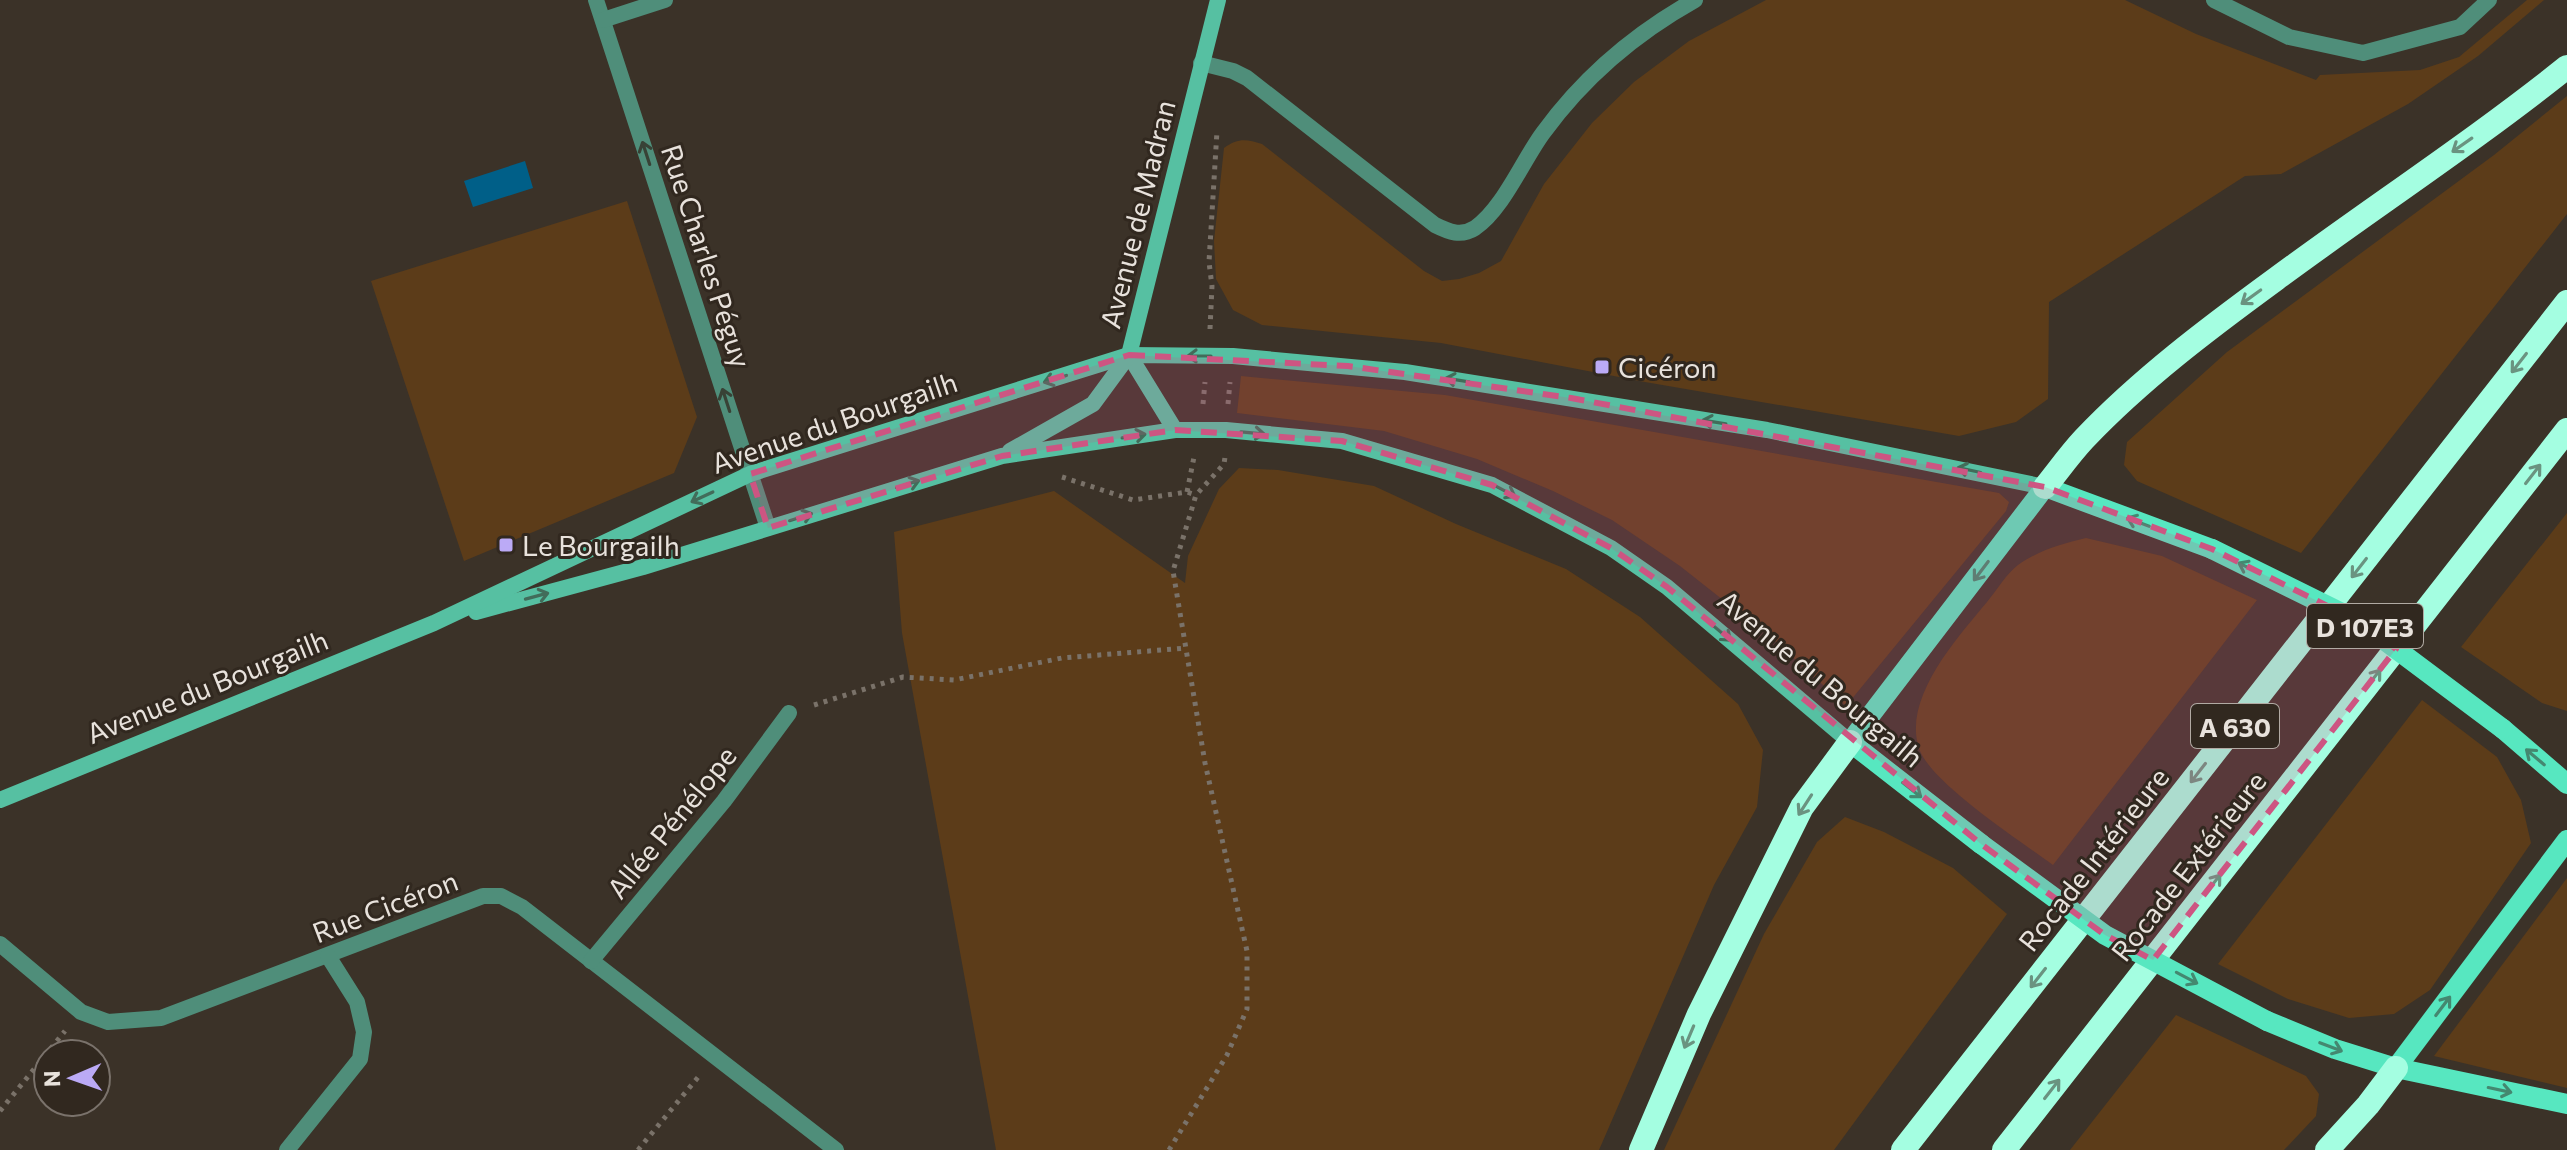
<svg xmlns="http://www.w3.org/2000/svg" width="2567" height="1150" viewBox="0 0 2567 1150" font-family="Commissioner,sans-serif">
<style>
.green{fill:#5c3c19}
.water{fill:#005f88}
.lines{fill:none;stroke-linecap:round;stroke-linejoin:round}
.path{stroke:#7a7269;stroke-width:5;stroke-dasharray:4 6;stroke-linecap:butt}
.minor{stroke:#4f8e7a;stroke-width:16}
.secondary{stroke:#56c0a2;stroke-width:16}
.primary{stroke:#57e7c0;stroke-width:20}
.motorway{stroke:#a4fee1;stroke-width:24}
.primary-bridge{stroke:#57e7c0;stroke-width:20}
.oneway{stroke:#6a9380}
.oneway2{stroke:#384236}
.oneway3{stroke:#426c5a}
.oneway4{stroke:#448870}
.marked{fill:#cd5582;fill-opacity:0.2;stroke:#cd5582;stroke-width:6;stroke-dasharray:16 10;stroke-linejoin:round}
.poi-dot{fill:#bbaaf6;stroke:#31281f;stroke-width:3}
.labels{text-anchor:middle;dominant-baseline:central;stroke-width:6;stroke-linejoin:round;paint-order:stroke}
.shield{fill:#31281f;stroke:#b1aaa3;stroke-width:2}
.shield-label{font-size:26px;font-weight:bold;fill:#e8e2dc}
.street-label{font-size:28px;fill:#e8e2dc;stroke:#31281f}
.poi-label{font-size:28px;fill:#e8e2dc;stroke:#31281f;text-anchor:start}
</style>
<rect width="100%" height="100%" fill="#3b3228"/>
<g class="green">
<path d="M1766,0H2125L2196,34L2316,80L2320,75L2420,70L2459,57L2527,0H2544L2478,56L2408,104L2281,174L2245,176L2049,302L2048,399L2016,422L1959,436L1645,382L1441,343L1262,325L1233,310L1216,279L1214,241L1224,148C1238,138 1246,139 1262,144L1424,271L1442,281L1459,279L1479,273L1501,261L1544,184L1592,123L1634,82L1689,41Z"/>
<path d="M2567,96V214L2301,553L2137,481L2124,465L2127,442L2227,352L2494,155Z"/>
<path d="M627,201L697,417L674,473L464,561L371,281Z"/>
<path d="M1241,376L1445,395L1999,493L2009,502L2006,511L1846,706L1775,641L1680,566L1612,520L1553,491L1477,459L1384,431L1237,413Z"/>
<path d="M1239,468L1278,470L1374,486L1456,524L1566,569L1640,617L1738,704L1763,750L1757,807L1714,885L1599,1150H996L902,633L894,532L1054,491L1185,583L1188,556L1219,489Z"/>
<path d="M2567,513V711L2542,703L2461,647Z"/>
<path d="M2086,538L2162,556L2257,600L2053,865C2022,842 1934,785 1920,751C1900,700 1958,637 1987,602C1997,590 2006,574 2018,565C2039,550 2062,544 2086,538Z"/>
<path d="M2422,700L2497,757L2521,800L2531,843L2430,990L2394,1014L2349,1018L2288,999L2218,964Z"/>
<path d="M1845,817L1884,832L1953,868L2007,914L1834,1150H1664L1764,934L1817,842Z"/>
<path d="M2567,878V1088L2434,1056Z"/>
<path d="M2176,1015L2306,1076L2319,1094L2316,1116L2284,1150H2070Z"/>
</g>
<path class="water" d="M525,161L533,188L473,207L464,181Z"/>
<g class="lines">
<g class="path">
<path d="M1210,329L1212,286L1209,262L1217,131"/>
<path d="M1203,404L1205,382"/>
<path d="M1228,404L1230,382"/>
<path d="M1062,477L1133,500L1187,492L1196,495"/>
<path d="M1187,492L1194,457"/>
<path d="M814,705L903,677L954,680L1062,658L1186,648"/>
<path d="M0,1111L65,1031"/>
<path d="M638,1150L699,1076"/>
<path d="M1169,1150L1227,1055L1247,1009V951L1205,763L1173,571L1196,495L1224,464L1225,457"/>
</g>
<g class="minor">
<path d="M596,0L768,528"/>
<path d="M2214,0L2289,37L2363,53L2460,27L2489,0"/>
<path d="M603,20L665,0"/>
<path d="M1201,63L1233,71L1247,78L1435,225C1449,232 1461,237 1475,228C1503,209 1523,160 1543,133C1583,78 1636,33 1695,0"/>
<path d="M0,944L81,1012L108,1022L161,1018L483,896H501L522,907L836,1150"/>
<path d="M591,961L724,801L789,713"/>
<path d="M287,1150L360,1059L364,1032L357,1002L328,956"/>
</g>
<g class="secondary">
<path d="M1129,355L1175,430"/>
<path d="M1010,451L1093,404L1129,355L1218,0"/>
<path d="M476,612L643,567L1002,456L1175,430H1226L1342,441L1492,485L1611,548L1667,587L1850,742"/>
<path d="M0,800L434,623L750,474L1129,355L1233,356L1405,372L1767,430L2045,487"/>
</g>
<g class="primary">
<path d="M2503,729L2567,784"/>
<path d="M1981,844L1850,742L2045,487L2212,549"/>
<path d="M2267,1021L2335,1049L2396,1068L2567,1104"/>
<path d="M2396,1068L2567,840"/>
</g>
<g class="motorway">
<path d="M2045,487C2058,471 2070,454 2084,439C2141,379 2209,328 2276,279C2372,208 2473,142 2567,67"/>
<path d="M1641,1150L1699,1014L1802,807L1850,742"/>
<path d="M1903,1150L2567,302"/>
<path d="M2004,1150L2567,430"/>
<path d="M2327,1150L2368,1105L2396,1068"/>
</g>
<g class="primary-bridge">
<path d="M2212,549L2360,622L2503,729"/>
<path d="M1981,844L2105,935L2267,1021"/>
</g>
</g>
<defs><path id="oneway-shaft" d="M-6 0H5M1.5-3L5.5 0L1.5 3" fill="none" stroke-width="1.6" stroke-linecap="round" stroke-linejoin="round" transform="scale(2)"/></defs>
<g class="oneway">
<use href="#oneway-shaft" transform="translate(2462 145) rotate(145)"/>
<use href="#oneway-shaft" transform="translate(2251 297) rotate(144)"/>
<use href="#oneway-shaft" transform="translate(2519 363) rotate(128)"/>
<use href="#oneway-shaft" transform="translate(2533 474) rotate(-52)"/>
<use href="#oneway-shaft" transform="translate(2359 568) rotate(128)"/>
<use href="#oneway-shaft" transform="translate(2373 679) rotate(-52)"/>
<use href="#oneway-shaft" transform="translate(2198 773) rotate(128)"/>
<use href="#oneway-shaft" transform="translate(1805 805) rotate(123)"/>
<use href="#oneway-shaft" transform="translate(2213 884) rotate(-52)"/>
<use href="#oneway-shaft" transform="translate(2038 978) rotate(128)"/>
<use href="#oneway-shaft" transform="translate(1689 1037) rotate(113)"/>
<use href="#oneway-shaft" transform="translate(2052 1089) rotate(-52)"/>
</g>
<g class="oneway2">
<use href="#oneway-shaft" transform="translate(646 153) rotate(-108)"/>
<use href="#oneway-shaft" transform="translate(726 400) rotate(-108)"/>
</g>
<g class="oneway3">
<use href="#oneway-shaft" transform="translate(1199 356) rotate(-180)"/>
<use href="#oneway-shaft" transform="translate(1055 379) rotate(163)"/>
<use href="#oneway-shaft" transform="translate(1457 380) rotate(-171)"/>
<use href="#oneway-shaft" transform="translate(1714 422) rotate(-171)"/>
<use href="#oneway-shaft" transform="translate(1253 433) rotate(5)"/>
<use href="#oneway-shaft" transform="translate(1134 436) rotate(-9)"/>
<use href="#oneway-shaft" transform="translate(1969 470) rotate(-168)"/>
<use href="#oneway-shaft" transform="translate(908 484) rotate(-17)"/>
<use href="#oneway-shaft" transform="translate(1505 491) rotate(28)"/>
<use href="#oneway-shaft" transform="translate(702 497) rotate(155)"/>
<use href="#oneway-shaft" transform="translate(801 517) rotate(-18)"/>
<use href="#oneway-shaft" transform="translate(537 596) rotate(-15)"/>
<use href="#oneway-shaft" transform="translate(1722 633) rotate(40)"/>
</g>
<g class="oneway4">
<use href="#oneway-shaft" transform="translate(2138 522) rotate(-159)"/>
<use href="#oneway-shaft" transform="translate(2249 568) rotate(-154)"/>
<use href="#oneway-shaft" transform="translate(1981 571) rotate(127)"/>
<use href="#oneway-shaft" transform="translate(2535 757) rotate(-140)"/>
<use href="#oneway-shaft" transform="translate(1912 790) rotate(38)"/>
<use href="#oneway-shaft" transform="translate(2187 978) rotate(28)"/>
<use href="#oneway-shaft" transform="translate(2443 1006) rotate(-53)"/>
<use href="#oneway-shaft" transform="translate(2331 1047) rotate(21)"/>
<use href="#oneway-shaft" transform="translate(2500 1090) rotate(12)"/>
</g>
<path class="marked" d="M1129,355L1348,366L1571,398L2045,487L2212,549L2360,622L2396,649L2153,960L2105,935L1981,844L1667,587L1611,548L1492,485L1342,441L1175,430L1002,456L768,528L750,474Z"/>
<g class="poi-dot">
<rect x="1594" y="359" width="16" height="16" rx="4"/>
<rect x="498" y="537" width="16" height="16" rx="4"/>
</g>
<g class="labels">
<g class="shield">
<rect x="2307" y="604" width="116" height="44" rx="6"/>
<rect x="2191" y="704" width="88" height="44" rx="6"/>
</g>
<g class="shield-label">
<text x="2365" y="626">D 107E3</text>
<text x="2235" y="726">A 630</text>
</g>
<g class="street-label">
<text transform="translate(1137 214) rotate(-76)">Avenue de Madran</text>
<text transform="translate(707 256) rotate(72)">Rue Charles Péguy</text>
<text transform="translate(834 422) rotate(-19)">Avenue du Bourgailh</text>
<text transform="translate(1821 678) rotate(40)">Avenue du Bourgailh</text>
<text transform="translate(207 686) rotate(-22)">Avenue du Bourgailh</text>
<text transform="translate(671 822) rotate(-51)">Allée Pénélope</text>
<text transform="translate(2093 859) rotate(-52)">Rocade Intérieure</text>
<text transform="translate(2188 866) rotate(-52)">Rocade Extérieure</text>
<text transform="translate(385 906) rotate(-21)">Rue Cicéron</text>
</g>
<g class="poi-label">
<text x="1618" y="367">Cicéron</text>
<text x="522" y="545">Le Bourgailh</text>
</g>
</g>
<g transform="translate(72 1078) rotate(268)"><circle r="38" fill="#31281f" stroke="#7a726b" stroke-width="2"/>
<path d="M0-6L14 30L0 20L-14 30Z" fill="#bbaaf6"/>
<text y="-12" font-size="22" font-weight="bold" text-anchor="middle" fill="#e8e2dc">N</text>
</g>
</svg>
